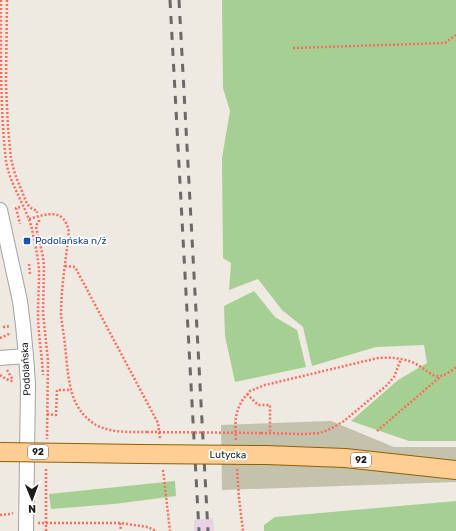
<svg xmlns="http://www.w3.org/2000/svg" width="456" height="531" viewBox="0 0 456 531" font-family="Rubik,sans-serif">
<style>
.industrial{fill:#e8d2e4}
.construction{fill:#c3c2ac}
.forest{fill:#a6d093}
.lines{fill:none;stroke-linecap:round;stroke-linejoin:round}
.minor-casing{stroke:#a3a3a3;stroke-width:16}
.major-casing{stroke:#935e00;stroke-width:20}
.path{stroke:#ff6c60;stroke-width:2.5;stroke-dasharray:2 2;stroke-linecap:butt}
.minor{stroke:#fff;stroke-width:14}
.major{stroke:#ffce94;stroke-width:18}
.rail{stroke:#6a6a6a;stroke-width:3;stroke-dasharray:8 8;stroke-linecap:butt}
.major-bridge-casing{stroke:#935e00;stroke-width:20;stroke-linecap:butt}
.path-bridge{stroke:#ff6c60;stroke-width:2.5;stroke-dasharray:2 2;stroke-linecap:butt}
.major-bridge{stroke:#ffce94;stroke-width:18}
.transit-dot{fill:#1a4fb4;stroke:#fff;stroke-width:1.5}
.labels{text-anchor:middle;dominant-baseline:central;stroke-width:3.5;stroke-linejoin:round;paint-order:stroke}
.shield{fill:#fff;stroke:#606060;stroke-width:1}
.shield-label{font-size:9px;font-weight:bold;fill:#1c1c1c}
.transit-label{font-size:10px;fill:#164399;stroke:#fff;text-anchor:start}
.street-label{font-size:10px;fill:#1c1c1c;stroke:#fff}
</style>
<rect width="100%" height="100%" fill="#eee9e1"/>
<path class="industrial" d="M213,518L214,531H194V520Z"/>
<path class="construction" d="M331,421L394,447H456V482L222,490L221,425Z"/>
<g class="forest">
<path d="M222,0H456V441H409L351,421L398,380L427,363L424,345L376,347L312,366L303,327L282,310L258,279L229,290L231,263L223,258L222,158L230,111L223,88Z"/>
<path d="M254,291L275,317L297,330L306,367L235,382L225,336L224,306Z"/>
<path d="M175,481L176,496L114,504L51,509L49,494Z"/>
<path d="M456,501V531H264V525L275,517Z"/>
</g>
<g class="lines">
<defs>
<g id="minor">
<path d="M0,210L20,301L23,325L26,356L28,384L26,531"/>
<path d="M0,358L26,356"/>
</g>
<g id="major">
<path d="M76,453L141,454"/>
<path d="M266,455L345,458L456,470"/>
</g>
</defs>
<use href="#minor" class="minor-casing"/>
<use href="#major" class="major-casing"/>
<g class="path">
<path d="M1,0C1,53 0,108 6,161C10,185 26,206 32,229C35,244 39,259 39,274C39,287 38,301 38,314C38,334 42,354 43,375"/>
<path d="M7,0L6,84L8,127L11,159L15,174L27,204L31,208L37,211V213"/>
<path d="M293,48L445,43L456,35"/>
<path d="M20,207L16,208L20,224"/>
<path d="M29,219C47,214 64,207 69,232C66,259 61,287 61,315C62,325 64,335 65,345C67,363 68,390 77,405C81,413 88,420 96,425C111,433 130,432 147,432"/>
<path d="M39,220V222L37,224L36,227L43,257L44,266L43,313L48,361L47,439"/>
<path d="M29,264L30,274"/>
<path d="M65,266L75,267L158,423L160,439"/>
<path d="M3,327L10,326"/>
<path d="M0,338L11,333"/>
<path d="M7,370L13,380"/>
<path d="M0,375L6,379L14,382"/>
<path d="M247,394L258,405H270V433"/>
<path d="M47,414L56,415L57,390H71"/>
<path d="M377,431L440,377"/>
<path d="M261,433L303,434L320,433L332,428L344,421L386,386L394,377L401,359"/>
<path d="M236,440C235,424 234,412 244,398C246,396 248,393 250,391C255,389 260,387 265,385L378,358C390,357 401,358 412,362C432,371 434,386 456,367"/>
<path d="M237,469L239,498L243,531"/>
<path d="M163,470L170,531"/>
<path d="M0,515L10,514L13,513"/>
<path d="M38,523H120L148,527L156,531"/>
<path d="M120,523L121,531"/>
<path d="M46,531V468"/>
</g>
<use href="#minor" class="minor"/>
<use href="#major" class="major"/>
<g class="rail">
<path d="M170,0L199,531"/>
<path d="M179,0L208,531"/>
</g>
<defs>
<g id="major-bridge">
<path d="M0,452L76,453"/>
<path d="M141,454L266,455"/>
</g>
</defs>
<use href="#major-bridge" class="major-bridge-casing"/>
<path class="path-bridge" d="M147,432L261,433"/>
<use href="#major-bridge" class="major-bridge"/>
</g>
<rect class="transit-dot" x="23" y="237" width="8" height="8" rx="2"/>
<g class="labels">
<g class="shield">
<rect x="28" y="445" width="20" height="14" rx="3"/>
<rect x="351" y="453" width="20" height="14" rx="3"/>
</g>
<g class="shield-label">
<text x="38" y="452">92</text>
<text x="361" y="460">92</text>
</g>
<g class="transit-label">
<text x="35" y="241">Podolańska n/ż</text>
</g>
<g class="street-label">
<text transform="translate(26 369) rotate(-93)">Podolańska</text>
<text transform="translate(228 455) rotate(1)">Lutycka</text>
</g>
</g>
<g transform="translate(32 499) rotate(179)" stroke="#ffffff" stroke-width="3" paint-order="stroke">
<path d="M0-3L7 15L0 10L-7 15Z" fill="#1c1c1c"/>
<text y="-6" font-size="11" font-weight="bold" text-anchor="middle" fill="#1c1c1c">N</text>
</g>
</svg>
